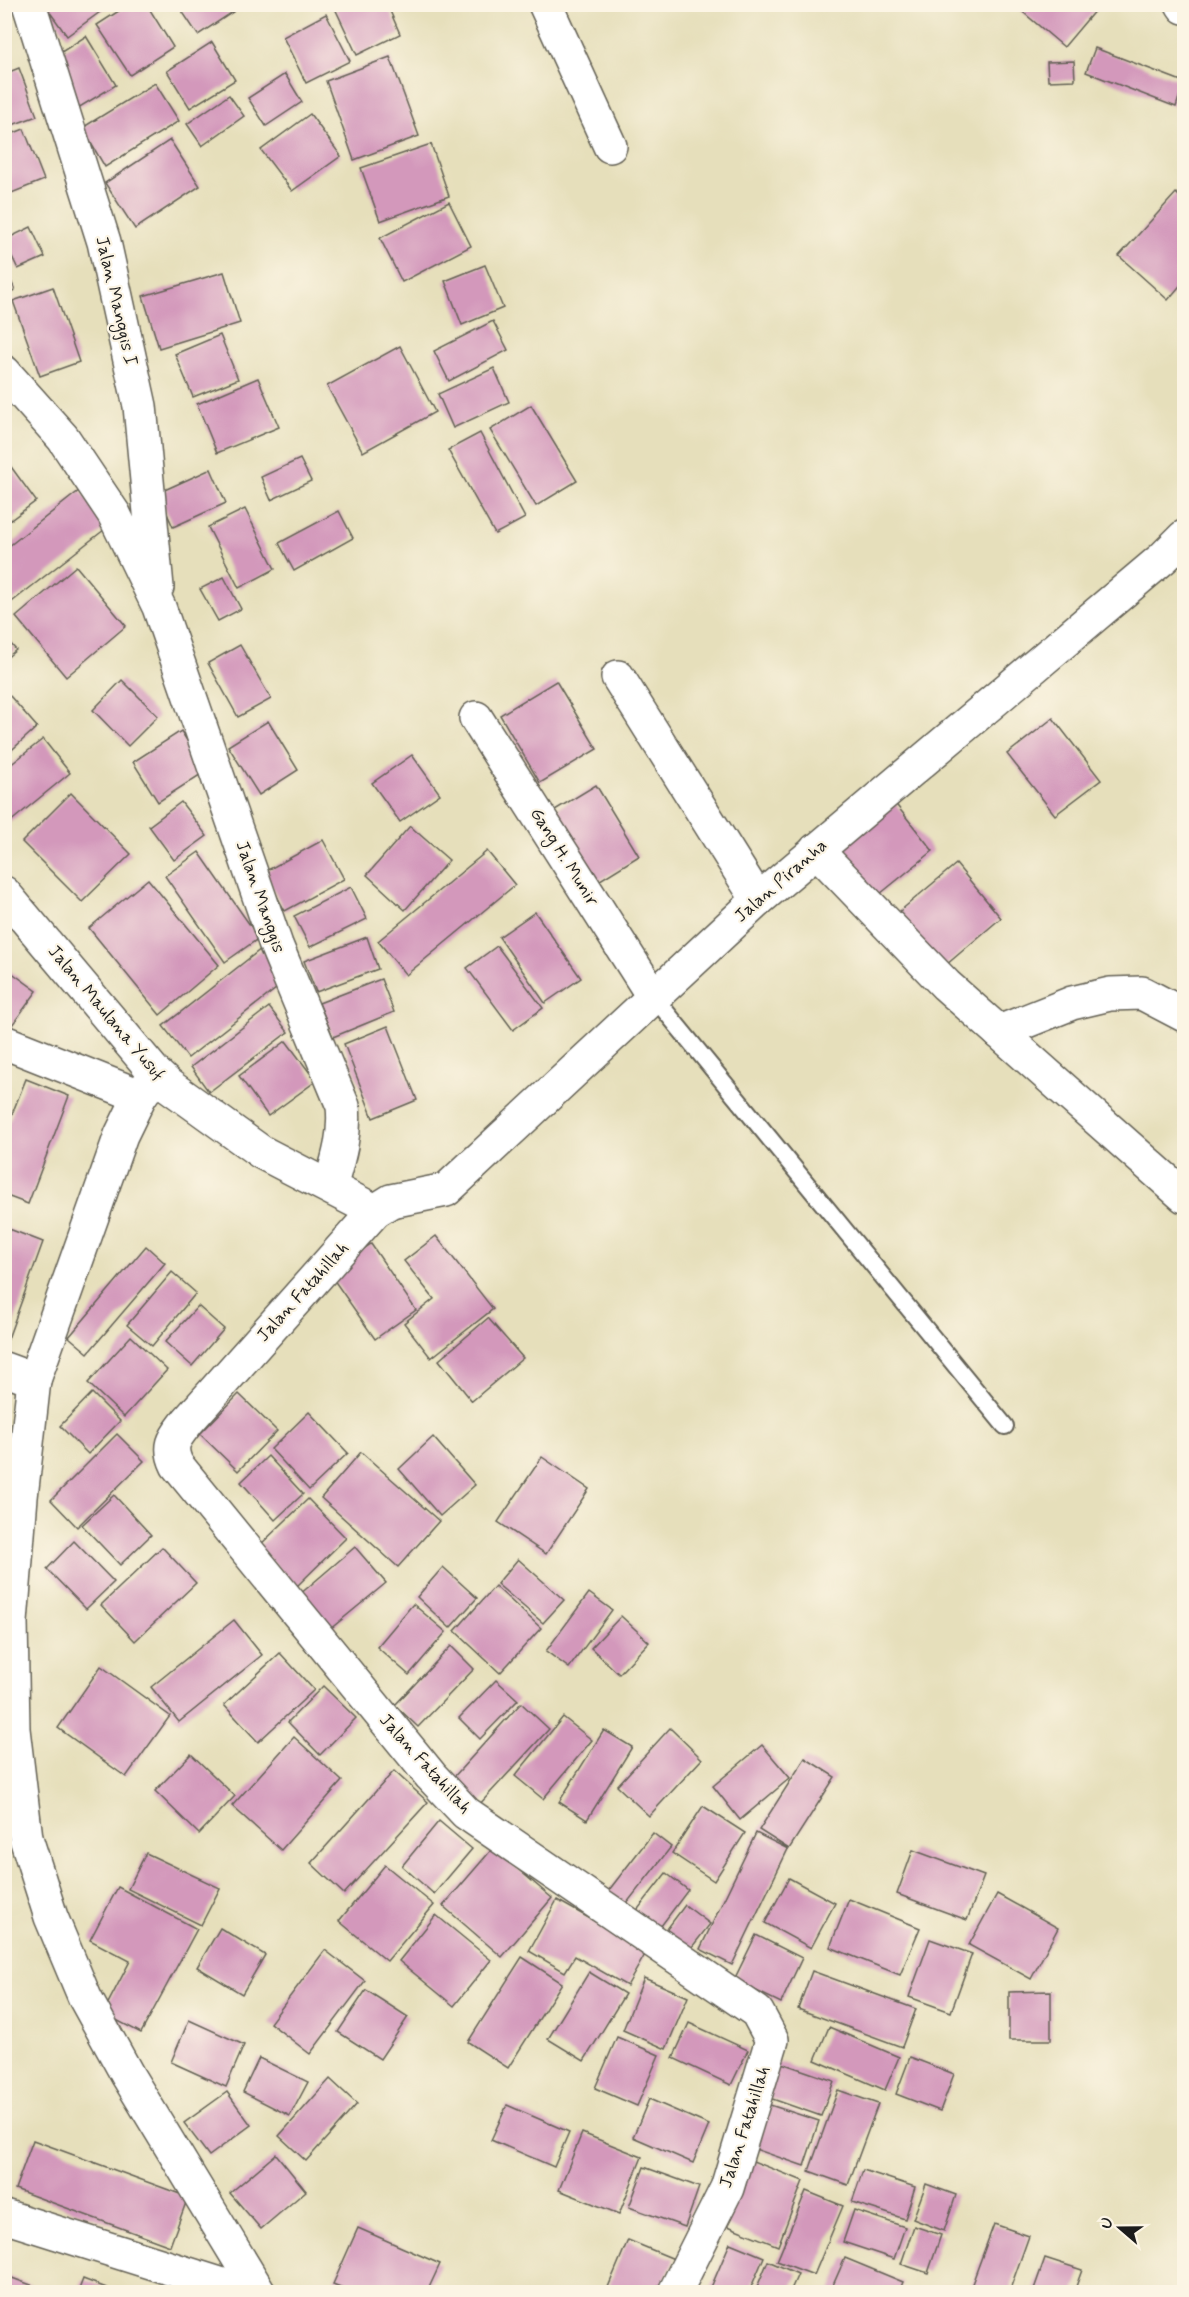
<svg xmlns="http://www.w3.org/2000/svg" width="1189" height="2297" viewBox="0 0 1189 2297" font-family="Mynerve,sans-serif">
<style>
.building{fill:#d398bb}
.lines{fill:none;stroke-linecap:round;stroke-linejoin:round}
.lane-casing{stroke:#636054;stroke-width:20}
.street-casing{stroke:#636054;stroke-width:36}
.lane{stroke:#fff;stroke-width:16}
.street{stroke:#fff;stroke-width:33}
.labels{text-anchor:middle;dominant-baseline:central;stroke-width:4.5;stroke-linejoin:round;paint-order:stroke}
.street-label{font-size:18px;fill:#1c1c1c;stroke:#fcf5e5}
</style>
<rect width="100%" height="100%" fill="#fcf5e5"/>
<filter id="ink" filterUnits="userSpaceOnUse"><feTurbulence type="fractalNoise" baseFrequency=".0167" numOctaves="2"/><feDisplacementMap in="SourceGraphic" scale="12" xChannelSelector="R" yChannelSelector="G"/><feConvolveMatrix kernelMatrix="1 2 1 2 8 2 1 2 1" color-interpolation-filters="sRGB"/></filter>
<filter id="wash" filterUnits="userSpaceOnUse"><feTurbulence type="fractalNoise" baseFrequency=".008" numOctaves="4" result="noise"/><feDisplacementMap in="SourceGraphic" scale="24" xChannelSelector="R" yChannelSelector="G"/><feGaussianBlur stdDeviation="1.35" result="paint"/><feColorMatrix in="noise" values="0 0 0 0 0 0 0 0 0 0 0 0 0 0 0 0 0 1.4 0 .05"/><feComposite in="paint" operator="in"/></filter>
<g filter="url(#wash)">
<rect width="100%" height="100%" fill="#e6dfbb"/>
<g id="blocks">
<g class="building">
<path d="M44,4H111L67,36Z"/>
<path d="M186,4H245L198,35L180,8Z"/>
<path d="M333,4H387L400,34L357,55Z"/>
<path d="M1019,4H1091L1096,9L1064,47L1017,7Z"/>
<path d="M128,5H147L173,47L130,75L97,25Z"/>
<path d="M326,14L350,61L306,83L283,37Z"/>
<path d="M86,36L116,85L78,108L49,60Z"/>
<path d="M212,42L235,80L190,108L167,71Z"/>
<path d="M1095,48L1184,82L1176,107L1086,72Z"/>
<path d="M390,57L419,136L354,160L326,81Z"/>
<path d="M1074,61L1075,80L1048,81L1047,62Z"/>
<path d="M19,68L37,116L4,128V74Z"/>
<path d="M285,74L302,102L266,126L248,98Z"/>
<path d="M155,83L179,121L105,167L82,128Z"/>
<path d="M229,95L244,116L202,146L187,124Z"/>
<path d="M310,114L341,156L292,191L261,150Z"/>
<path d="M24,129L44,180L4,196V137Z"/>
<path d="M170,140L200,186L135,229L105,183Z"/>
<path d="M431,144L449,196L380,221L361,168Z"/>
<path d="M1176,193L1184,201V281L1168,300L1119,256Z"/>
<path d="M449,202L471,246L402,282L380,238Z"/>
<path d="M31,227L45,257L18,269L4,240Z"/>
<path d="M485,265L503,308L462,325L445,281Z"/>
<path d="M4,266L15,290L4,295Z"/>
<path d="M224,272L240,323L159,348L143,296Z"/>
<path d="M53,287L79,362L40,376L13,301Z"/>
<path d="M493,321L508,350L449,381L434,351Z"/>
<path d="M220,335L238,379L193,397L175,354Z"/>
<path d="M400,346L435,412L363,452L327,386Z"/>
<path d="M494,368L509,402L453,428L438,394Z"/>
<path d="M258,378L279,427L217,453L197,404Z"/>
<path d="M531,405L577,481L536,506L490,430Z"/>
<path d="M480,433L525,518L495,534L448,450Z"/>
<path d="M300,459L311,481L271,500L261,477Z"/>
<path d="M9,464L36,501L4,525V468Z"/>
<path d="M211,469L226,503L173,527L158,493Z"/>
<path d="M80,490L109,526L4,608V550Z"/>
<path d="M245,509L275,569L239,588L208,527Z"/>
<path d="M339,511L353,538L294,571L279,543Z"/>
<path d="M76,566L126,626L66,677L16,617Z"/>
<path d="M224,577L241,609L218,621L200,589Z"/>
<path d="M4,636L16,650L4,660Z"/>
<path d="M240,645L271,699L238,717L208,663Z"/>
<path d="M122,680L158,716L128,746L93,710Z"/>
<path d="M556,681L597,749L540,783L500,715Z"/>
<path d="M10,696L37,727L4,757V701Z"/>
<path d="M1053,718L1101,780L1055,815L1007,754Z"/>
<path d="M268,721L298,770L259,795L228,746Z"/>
<path d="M181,731L206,771L158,802L133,762Z"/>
<path d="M43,739L70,773L4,827V770Z"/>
<path d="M412,755L440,794L400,822L372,783Z"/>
<path d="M596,785L639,856L589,887L545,816Z"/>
<path d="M71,793L131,854L82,902L22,842Z"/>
<path d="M181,802L207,836L174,860L149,826Z"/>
<path d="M894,802L933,851L875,898L836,848Z"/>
<path d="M410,826L449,860L405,910L367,875Z"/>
<path d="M323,840L344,879L285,911L264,872Z"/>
<path d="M487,851L515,885L406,975L378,941Z"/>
<path d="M199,852L259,938L225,962L165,876Z"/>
<path d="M956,864L1001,918L939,971L894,916Z"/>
<path d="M148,879L219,965L160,1015L89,928Z"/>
<path d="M351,887L367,919L310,947L294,916Z"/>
<path d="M535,912L581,978L545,1003L499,937Z"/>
<path d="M367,937L378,969L316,992L304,961Z"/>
<path d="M497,946L543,1008L513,1030L467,968Z"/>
<path d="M261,949L286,981L188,1058L163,1026Z"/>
<path d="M4,967L37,991L4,1036Z"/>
<path d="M381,979L394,1012L333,1037L319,1003Z"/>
<path d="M269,1007L288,1032L209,1092L191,1067Z"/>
<path d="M388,1026L417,1100L373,1118L344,1044Z"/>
<path d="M286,1041L316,1081L268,1116L239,1076Z"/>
<path d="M26,1079L69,1096L28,1204L4,1195V1134Z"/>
<path d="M4,1227L43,1242L5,1347H4Z"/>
<path d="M436,1236L493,1309L431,1358L404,1323L434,1299L404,1261Z"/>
<path d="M371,1244L416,1310L375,1339L329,1273Z"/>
<path d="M146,1246L165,1263L88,1353L69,1337Z"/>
<path d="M172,1272L196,1293L152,1346L127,1325Z"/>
<path d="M198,1306L224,1329L192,1366L165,1342Z"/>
<path d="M488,1318L523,1358L472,1401L439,1360Z"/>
<path d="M131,1336L167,1370L124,1417L88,1383Z"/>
<path d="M92,1393L120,1421L88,1454L60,1426Z"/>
<path d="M239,1394L277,1431L238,1471L200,1434Z"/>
<path d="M309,1412L348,1453L309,1490L271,1449Z"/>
<path d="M117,1434L144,1461L77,1527L51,1500Z"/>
<path d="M433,1437L475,1485L440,1516L399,1469Z"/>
<path d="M361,1452L439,1521L398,1567L321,1498Z"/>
<path d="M268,1456L303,1494L275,1520L241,1482Z"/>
<path d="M542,1457L589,1489L546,1554L498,1522Z"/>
<path d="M114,1495L151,1535L120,1565L82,1525Z"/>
<path d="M308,1499L346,1538L296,1587L258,1547Z"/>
<path d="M74,1541L114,1582L86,1609L47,1569Z"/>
<path d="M162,1547L196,1583L135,1641L101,1605Z"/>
<path d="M355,1547L386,1583L329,1630L299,1595Z"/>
<path d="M518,1559L564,1600L543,1623L497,1584Z"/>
<path d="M443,1567L477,1598L450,1628L417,1597Z"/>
<path d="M495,1586L541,1628L500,1673L455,1631Z"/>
<path d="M589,1593L612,1610L569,1668L546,1651Z"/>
<path d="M413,1604L446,1632L409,1675L377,1647Z"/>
<path d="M621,1616L649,1642L619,1674L591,1648Z"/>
<path d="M234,1620L262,1655L179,1722L151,1687Z"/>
<path d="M451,1646L474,1669L418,1727L395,1705Z"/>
<path d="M280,1653L314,1690L258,1742L224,1705Z"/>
<path d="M101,1666L170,1716L126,1777L58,1728Z"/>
<path d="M496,1680L518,1700L480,1739L459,1718Z"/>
<path d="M323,1686L356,1718L320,1755L288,1722Z"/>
<path d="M521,1703L549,1729L478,1806L451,1780Z"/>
<path d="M563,1717L592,1740L543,1799L515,1776Z"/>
<path d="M670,1728L702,1759L649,1816L617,1786Z"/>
<path d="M604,1730L632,1747L587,1820L559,1802Z"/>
<path d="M294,1737L342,1781L281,1850L232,1806Z"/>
<path d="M762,1745L790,1778L740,1820L713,1786Z"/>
<path d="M191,1754L235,1796L199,1834L155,1791Z"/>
<path d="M805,1758L835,1777L789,1849L759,1830Z"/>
<path d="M394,1771L428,1802L344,1894L311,1863Z"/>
<path d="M703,1806L745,1833L714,1881L672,1853Z"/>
<path d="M439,1821L472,1849L434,1894L402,1866Z"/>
<path d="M653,1833L671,1847L623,1908L606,1894Z"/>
<path d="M756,1833L788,1849L732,1965L700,1949Z"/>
<path d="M493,1848L552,1898L502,1957L443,1906Z"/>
<path d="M913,1850L984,1876L967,1920L897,1894Z"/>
<path d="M146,1853L220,1888L201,1925L128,1889Z"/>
<path d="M385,1865L434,1905L387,1961L339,1921Z"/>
<path d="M666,1873L688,1890L658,1930L635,1913Z"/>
<path d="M789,1878L835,1903L811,1948L765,1923Z"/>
<path d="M118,1887L197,1929L141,2033L103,2013L130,1961L90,1940Z"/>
<path d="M997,1894L1058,1928L1031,1979L969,1945Z"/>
<path d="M849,1899L920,1928L900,1975L830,1947Z"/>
<path d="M557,1900L647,1951L627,1986L575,1956L565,1972L529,1951Z"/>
<path d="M685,1905L710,1924L685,1956L661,1937Z"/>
<path d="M436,1915L491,1960L454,2006L399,1961Z"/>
<path d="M220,1928L265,1955L242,1994L197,1967Z"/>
<path d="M756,1935L802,1958L781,2003L734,1980Z"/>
<path d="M930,1939L972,1954L951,2012L909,1997Z"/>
<path d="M325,1950L365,1981L310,2054L270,2023Z"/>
<path d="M522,1957L562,1983L508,2068L468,2042Z"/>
<path d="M812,1971L916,2009L902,2047L798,2009Z"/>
<path d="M589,1972L625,1994L584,2061L548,2039Z"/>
<path d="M644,1978L688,1997L666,2049L623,2030Z"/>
<path d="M366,1990L408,2017L380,2059L338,2032Z"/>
<path d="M1051,1991V2040H1009V1992Z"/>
<path d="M189,2020L244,2045L226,2087L171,2062Z"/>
<path d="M689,2023L748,2050L731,2085L673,2058Z"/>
<path d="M829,2027L899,2057L885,2090L815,2060Z"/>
<path d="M617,2037L659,2055L637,2106L595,2088Z"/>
<path d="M910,2057L954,2074L940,2111L896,2094Z"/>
<path d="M259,2058L308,2082L290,2116L243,2092Z"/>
<path d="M773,2060L834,2081L821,2116L761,2095Z"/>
<path d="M330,2079L357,2104L306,2161L279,2136Z"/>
<path d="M838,2090L878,2104L848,2185L809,2171Z"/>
<path d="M227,2092L251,2125L209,2156L184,2123Z"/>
<path d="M649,2099L709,2125L693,2163L633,2137Z"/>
<path d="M767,2104L819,2121L804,2166L752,2148Z"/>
<path d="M507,2105L569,2132L554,2167L491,2140Z"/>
<path d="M582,2133L642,2157L619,2214L559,2190Z"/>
<path d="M33,2140L188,2197L170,2246L15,2189Z"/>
<path d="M276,2154L306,2191L261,2229L230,2193Z"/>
<path d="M748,2159L803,2181L778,2246L723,2224Z"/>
<path d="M644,2167L699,2187L685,2227L629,2207Z"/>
<path d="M863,2170L915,2187L905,2219L852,2202Z"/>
<path d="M926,2184L956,2195L944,2231L913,2219Z"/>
<path d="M806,2191L843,2206L814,2275L777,2261Z"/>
<path d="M854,2210L905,2227L894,2259L843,2242Z"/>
<path d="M994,2224L1029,2236L1009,2292H969Z"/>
<path d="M914,2226L941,2235L928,2273L901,2264Z"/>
<path d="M358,2228L440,2264L427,2292H353L333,2284Z"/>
<path d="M628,2240L674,2259L660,2292H606Z"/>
<path d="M730,2243L764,2257L749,2292H709Z"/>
<path d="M845,2258L903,2282L899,2292H830Z"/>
<path d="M1045,2258L1082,2270L1074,2292H1033Z"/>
<path d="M768,2261L798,2274L790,2292H755Z"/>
<path d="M4,2275L50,2292H4Z"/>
<path d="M83,2279L117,2292H78Z"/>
</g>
</g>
</g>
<g filter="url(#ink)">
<use href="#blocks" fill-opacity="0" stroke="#636054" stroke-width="1.5"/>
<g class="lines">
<defs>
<path id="lane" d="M653,996L1005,1426"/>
<g id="street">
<path d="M29,4L104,242L140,406L157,587"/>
<path d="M545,4L610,146"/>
<path d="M1182,4L1184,7"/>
<path d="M4,372L63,438L114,514L159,607L276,945L343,1106C346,1135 338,1160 330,1187"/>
<path d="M618,677L758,900"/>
<path d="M476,718L653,996"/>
<path d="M816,850L946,985L1184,1196"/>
<path d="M4,893L156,1074L168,1085L261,1152L375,1211"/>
<path d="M999,1032L1072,1003L1110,994L1142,993L1184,1015"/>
<path d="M4,1042L140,1096"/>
<path d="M156,1074L140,1096L121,1135L34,1380L21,1497L11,1622L13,1729L26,1838L51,1917L85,1998L128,2076L259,2292"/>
<path d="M4,1369L34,1380"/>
<path d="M4,2216L245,2292"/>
<path d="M675,2292L727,2188L772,2040L757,2012L466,1813L431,1776L177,1465C167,1444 176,1437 188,1421L375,1211L391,1201L446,1190L758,900L1163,558L1184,537"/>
</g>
</defs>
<use href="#lane" class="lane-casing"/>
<use href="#street" class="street-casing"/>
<use href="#lane" class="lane"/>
<use href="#street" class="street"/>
</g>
</g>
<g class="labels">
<g class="street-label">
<text transform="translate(116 301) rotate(77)">Jalan Manggis I</text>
<text transform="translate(564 857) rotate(58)">Gang H. Munir</text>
<text transform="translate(781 881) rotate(-41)">Jalan Piranha</text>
<text transform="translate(260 897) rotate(71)">Jalan Manggis</text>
<text transform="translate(106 1013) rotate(50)">Jalan Maulana Yusuf</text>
<text transform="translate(303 1292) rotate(-48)">Jalan Fatahillah</text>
<text transform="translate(425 1764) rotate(48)">Jalan Fatahillah</text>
<text transform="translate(745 2127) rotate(-72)">Jalan Fatahillah</text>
</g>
</g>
<rect width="1189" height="2297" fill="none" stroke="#fcf5e5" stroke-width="24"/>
<g transform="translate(1120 2228) rotate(290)" stroke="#fcf5e5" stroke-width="4.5" paint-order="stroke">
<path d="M0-4.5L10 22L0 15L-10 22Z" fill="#1c1c1c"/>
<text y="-9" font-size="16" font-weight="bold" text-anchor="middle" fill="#1c1c1c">U</text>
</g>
</svg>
